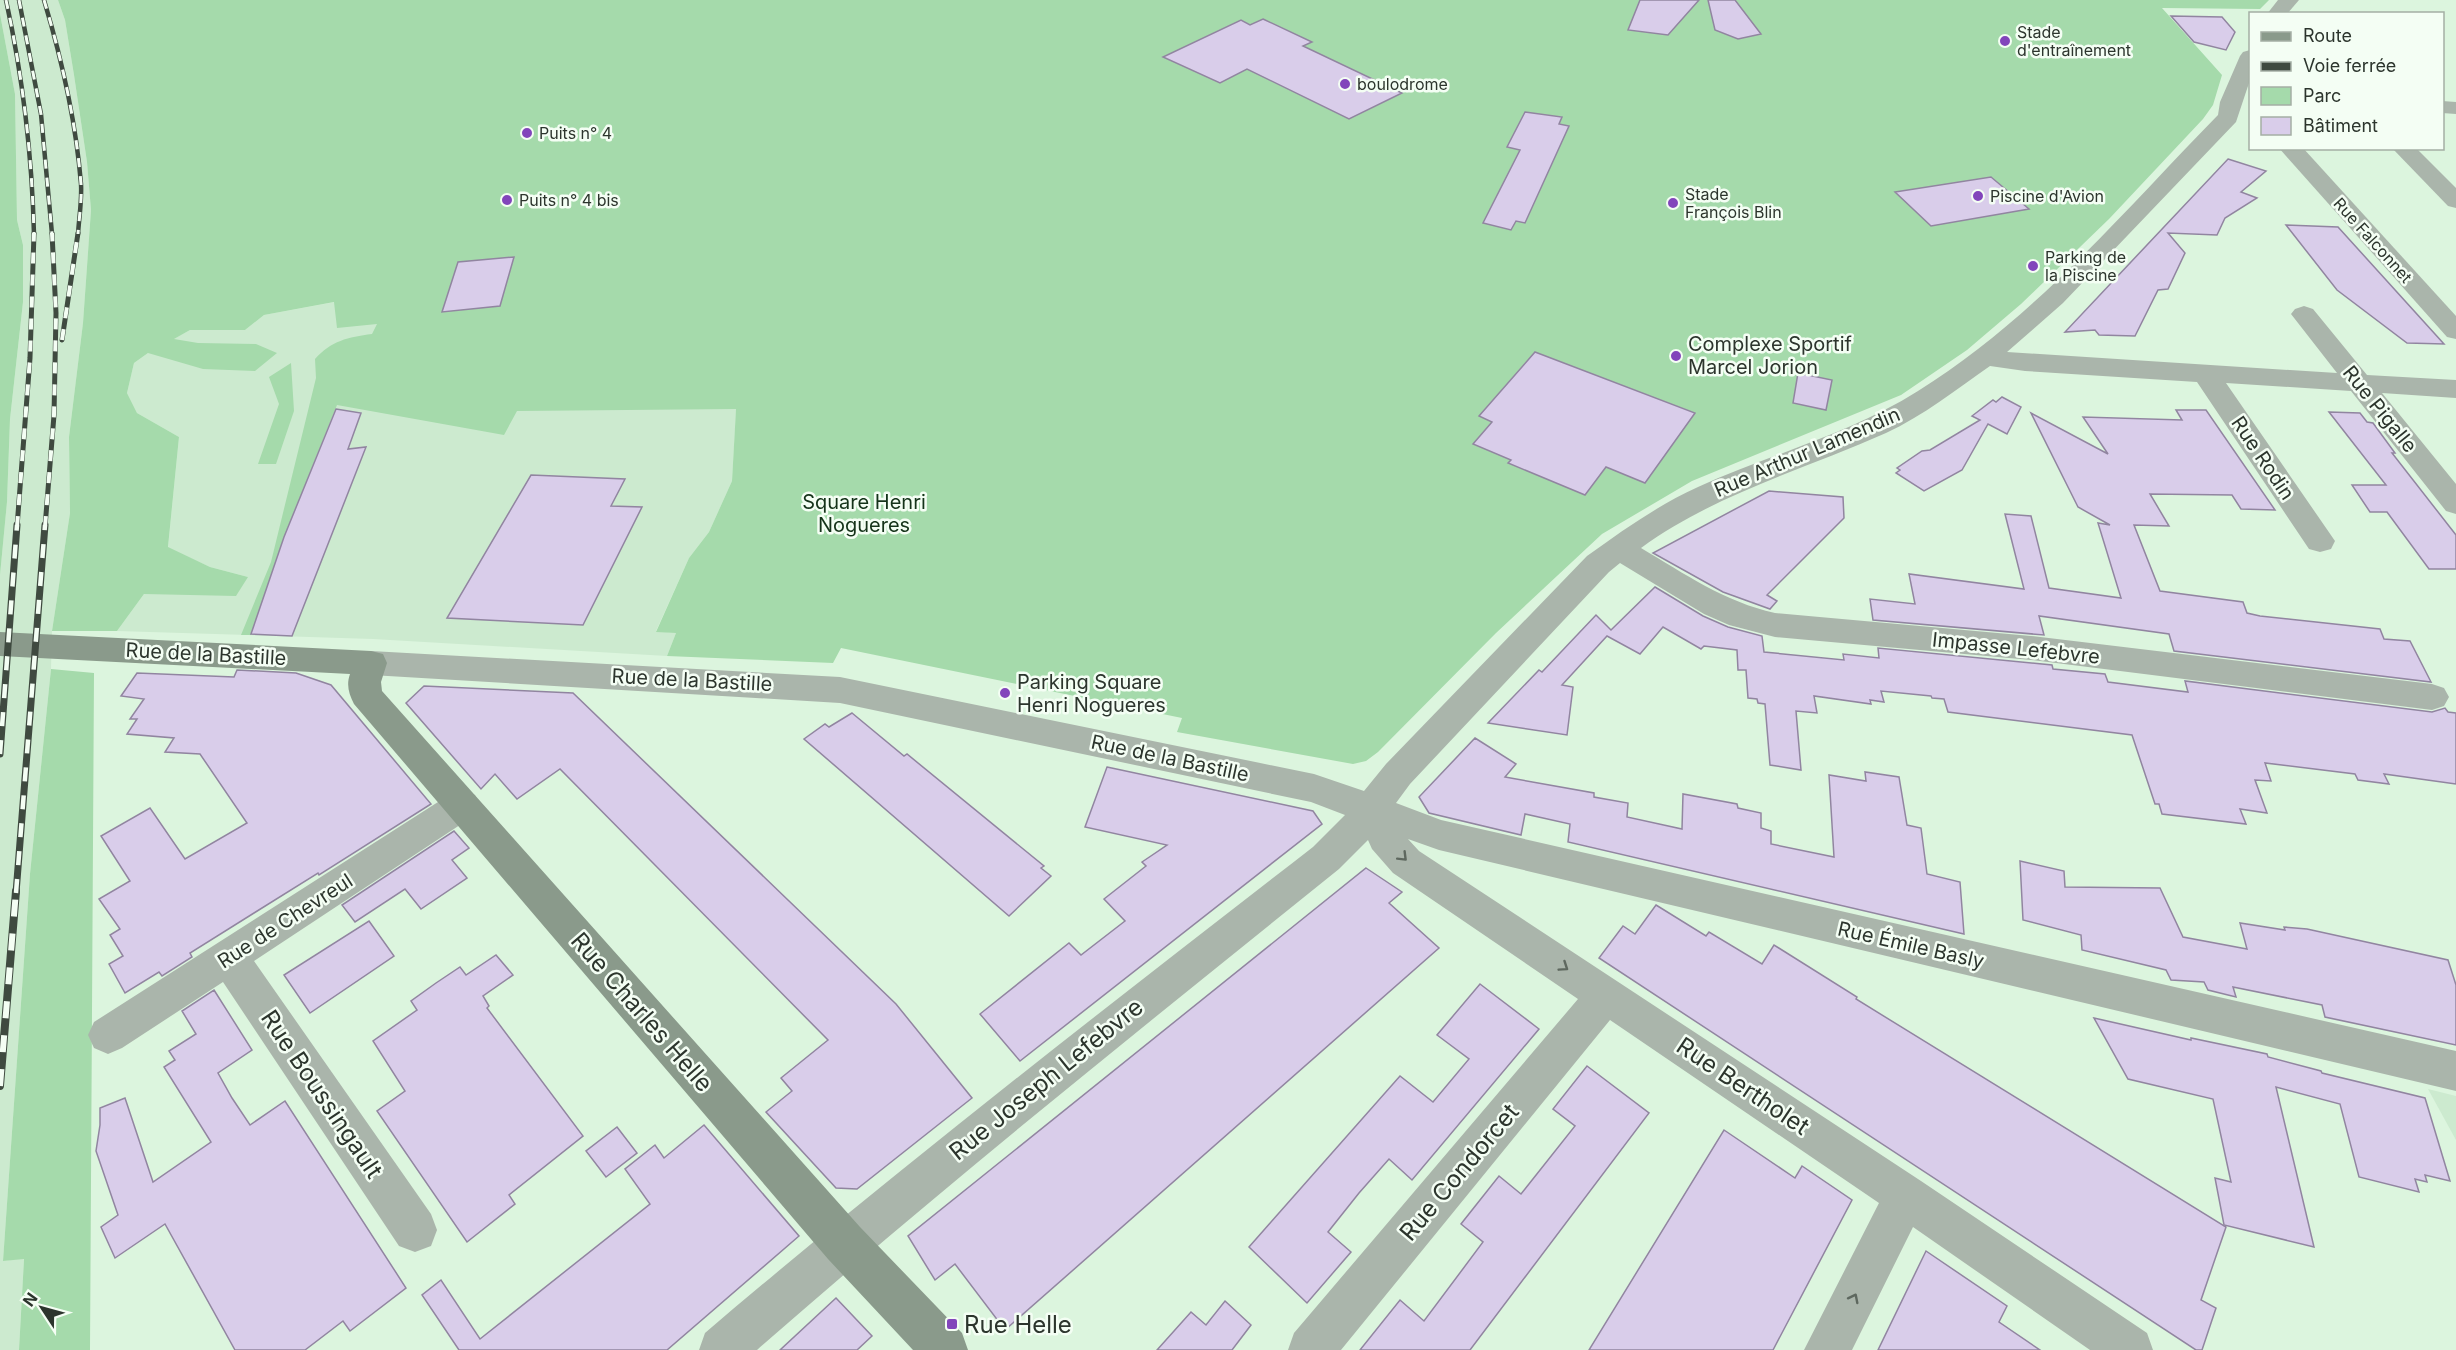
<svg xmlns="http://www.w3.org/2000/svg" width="2456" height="1350" viewBox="0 0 2456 1350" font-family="Inter,sans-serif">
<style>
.built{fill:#cceacf}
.green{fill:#a5daab}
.building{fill:#d9cdea;stroke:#9185a0;stroke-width:1.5}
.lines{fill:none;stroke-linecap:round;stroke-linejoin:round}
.street{fill:#aab5ab;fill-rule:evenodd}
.secondary{fill:#8a9a8b;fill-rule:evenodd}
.rail-far3-casing{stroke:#3f4a40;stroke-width:4.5}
.rail-far2-casing{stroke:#3f4a40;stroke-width:5}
.rail-far1-casing{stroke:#3f4a40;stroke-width:7}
.rail-casing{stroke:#3f4a40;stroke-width:8}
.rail-far3{stroke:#f4fef4;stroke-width:3;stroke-dasharray:9;stroke-linecap:butt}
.rail-far2{stroke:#f4fef4;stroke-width:4;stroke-dasharray:11;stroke-linecap:butt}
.rail-far1{stroke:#f4fef4;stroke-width:4.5;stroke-dasharray:14;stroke-linecap:butt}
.rail{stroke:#f4fef4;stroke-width:6;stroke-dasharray:17;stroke-linecap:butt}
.oneway{stroke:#5e685f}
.poi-dot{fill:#8245bb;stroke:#f4fef4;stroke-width:2}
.labels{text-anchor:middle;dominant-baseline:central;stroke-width:5;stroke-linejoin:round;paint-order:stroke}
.far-poi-label{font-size:16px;fill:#2c352d;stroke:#f4fef4;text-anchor:start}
.far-street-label{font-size:16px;fill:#2c352d;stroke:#f4fef4}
.poi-label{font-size:20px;fill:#2c352d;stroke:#f4fef4;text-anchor:start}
.street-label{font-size:20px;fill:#2c352d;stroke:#f4fef4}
.park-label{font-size:20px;fill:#143319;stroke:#f4fef4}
.near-street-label{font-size:24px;fill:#2c352d;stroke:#f4fef4}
.near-poi-label{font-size:24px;fill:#2c352d;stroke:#f4fef4;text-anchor:start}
</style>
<rect width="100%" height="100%" fill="#dcf5de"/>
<g class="built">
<path d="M0,0H58L65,20L74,75L87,162L91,210L83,323L69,437L70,513L52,631L51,669L30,874L3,1261L24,1258L19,1350H0V575L7,502L10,419L23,302V245L17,220L15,94L0,14Z"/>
<path d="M335,302L527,390L738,376L732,481L709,532L689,558L656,631L676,633L667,656L373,639L117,631L144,594L248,577L210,567L168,548L179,437L137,413L127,393L134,363L148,353L190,330H245L264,315Z"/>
<path d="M2428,1089L2456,1096V1140Z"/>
</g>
<g class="green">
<path d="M58,0H2269L2260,9L2162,8L2222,75L2213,105L2203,119L2109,219L2021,304L1967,350L1901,395L1692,481L1602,534L1496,633L1378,752L1366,761L1353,764L1177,732L1182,718L841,648L833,663L667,656L676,633L656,632L689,558L709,532L732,481L736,409L517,411L504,435L337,405L284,537L251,635H241L271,562L316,378L315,359C331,341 348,337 372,334L377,324L337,328L334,302L264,315L245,330H190L174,339L198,343L256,344L277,353L255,371L203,369L148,353L134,363L127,393L137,413L179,437L168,547L210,567L248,577L236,596L144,594L117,631H52L70,513L69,437L83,323L91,210L87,162L74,75L65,20Z"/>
<path d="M0,14L15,94L17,220L23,245V302L10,419L7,502L0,575Z"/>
<path d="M291,363L294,411L276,464H258L279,404L269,377Z"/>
<path d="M51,669L94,673L90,1350H19L24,1259L3,1261L30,874Z"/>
</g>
<g class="building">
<path d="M1640,0H1699L1668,35L1628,30Z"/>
<path d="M1708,0H1735L1761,34L1738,39L1715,30Z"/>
<path d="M2171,16L2222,17L2235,32L2226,50L2194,42Z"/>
<path d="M1263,19L1312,42L1303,46L1402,93L1349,119L1247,69L1220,83L1163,57L1241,20L1250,25Z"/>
<path d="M1525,112L1562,117L1559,124L1569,126L1525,223L1516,221L1511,230L1483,223L1520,150L1507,147Z"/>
<path d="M2228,159L2266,171L2241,192L2257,198L2225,218L2217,235L2168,233L2185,253L2168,289L2158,290L2135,336L2099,335L2095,330L2065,332Z"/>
<path d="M1991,177L2029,209L1931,226L1895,192Z"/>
<path d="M2286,225L2338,227L2444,344L2407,343L2337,290Z"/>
<path d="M514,257L500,306L442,312L458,262Z"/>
<path d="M1535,352L1695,413L1645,483L1606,467L1585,495L1508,463L1511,460L1473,444L1492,422L1479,416Z"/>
<path d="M1798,373L1832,380L1826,410L1793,403Z"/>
<path d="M2002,397L2021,407L2007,434L1988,424L1962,470L1924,491L1896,473L1900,470L1897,468L1922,451L1930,450L1980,420L1972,416L1993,400L1996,402Z"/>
<path d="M336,409L361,413L348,449L366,447L292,636L251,634L284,537Z"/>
<path d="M2176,410H2206L2275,510L2241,509L2232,495L2150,494L2169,526L2134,525L2160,591L2243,602L2247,613L2260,616L2380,629L2384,639L2410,641L2431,682L2174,651L2169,634L2039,616L2044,635L1873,620L1870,599L1915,604L1909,574L2024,589L2005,514L2031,516L2049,588L2121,598L2098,523L2110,525L2078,507L2031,413L2108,454L2083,417L2182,420Z"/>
<path d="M2329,412L2360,413L2367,422L2373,423L2395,453H2392L2456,535V569H2429L2387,512H2370L2352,485H2386Z"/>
<path d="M531,475L625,479L611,506L642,507L583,625L447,618Z"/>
<path d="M1769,491L1843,497L1844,518L1767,595L1777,601L1770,609L1723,592L1653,553Z"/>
<path d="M1655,587L1703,616L1728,627L1762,636L1764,652L1844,660L1843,654L1879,658L1878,648L2052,665L2053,669L2105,674L2108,682L2188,692L2185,681L2432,712L2445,708L2448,712L2456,713V784L2384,774L2389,784L2358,780L2355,774L2265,763L2271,781L2255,780L2267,813L2240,809L2246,824L2162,814L2159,804H2155L2132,735L1948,712L1944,699L1932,698L1931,696L1881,691L1884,702L1870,700L1871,704L1814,696L1817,713L1796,711L1801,770L1770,765L1765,704L1758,703L1757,699L1748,698L1746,670H1738L1737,650L1704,646L1701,649L1663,627L1640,654L1607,636L1562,685L1573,687L1567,735L1488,723L1539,670L1542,672L1596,615L1611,630Z"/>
<path d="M237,670L296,673L331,685L431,804L319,875L318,873L190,953L192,957L162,976L159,972L125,993L109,964L123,956L110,935L120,929L99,899L130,881L101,836L150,808L185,859L247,823L200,754L165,752L174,738L127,734L137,719H130L144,699L121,696L137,673L234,677Z"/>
<path d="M424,686L573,693L896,1004L972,1098L857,1189L836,1188L766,1112L792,1091L781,1078L828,1040L560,769L517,799L495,774L481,789L406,703Z"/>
<path d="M852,713L904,756L907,754L1044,866L1041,868L1051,876L1009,916L804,739L825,724L829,727Z"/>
<path d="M1475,738L1516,764L1505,777L1594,793V797L1628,803L1627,817L1682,829L1683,794L1737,804L1738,808L1761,813V828L1771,831V844L1834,857L1829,775L1866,781L1865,772L1899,777L1907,825L1921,828L1927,874L1960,882L1964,934L1568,842L1570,824L1525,814L1521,835L1429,813L1419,797Z"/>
<path d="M1107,767L1313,811L1322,824L1020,1061L980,1014L1069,943L1081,955L1125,921L1104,899L1146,866L1142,862L1167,845L1085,827Z"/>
<path d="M454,831L469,848L452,860L467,878L421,909L405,889L355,922L342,905Z"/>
<path d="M2020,861L2064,871L2065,887L2160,888L2183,937L2247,949L2240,923L2285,930L2284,927L2307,929L2448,960L2456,985V1045L2325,1017L2322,1005L2233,987L2236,997L2208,990L2204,982L2171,980L2166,970L2082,950L2081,935L2023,920Z"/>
<path d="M1366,868L1402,892L1389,903L1439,948L1005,1330L955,1264L935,1280L908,1236Z"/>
<path d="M1656,905L1706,936L1709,932L1762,964L1774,945L1857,997L1856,999L2226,1227L2201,1300L2216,1308L2202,1350H2196L1599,958L1623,926L1635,934Z"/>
<path d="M369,921L394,956L310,1013L284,975Z"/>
<path d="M496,955L513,975L483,996L489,1006L487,1008L583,1136L509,1195L515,1204L467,1242L377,1111L405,1091L373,1041L417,1010L411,1001L436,983L460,967L466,975Z"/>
<path d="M1480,984L1539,1029L1412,1180L1389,1159L1359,1193L1328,1232L1351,1252L1307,1303L1249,1247L1400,1076L1433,1102L1469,1059L1437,1035Z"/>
<path d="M214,990L252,1050L218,1073L232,1098L250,1125L285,1101L406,1288L350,1331L343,1321L305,1350H235L165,1224L115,1258L101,1227L118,1215L96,1151L100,1125V1108L125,1098L153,1182L211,1142L164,1067L175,1060L169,1051L196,1034L182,1011Z"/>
<path d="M2094,1018L2191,1040V1038L2267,1054L2268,1057L2321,1071L2322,1073L2425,1098L2450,1181L2425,1175L2427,1182L2415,1179L2419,1192L2359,1177L2340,1104L2276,1087L2314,1247L2224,1225L2215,1178L2231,1182L2213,1099L2128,1079Z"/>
<path d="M1587,1066L1649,1113L1470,1350H1360L1400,1300L1424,1321L1483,1242L1461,1224L1499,1176L1521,1194L1575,1126L1553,1109Z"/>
<path d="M704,1125L799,1236L667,1350H459L422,1295L441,1280L480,1339L650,1204L625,1169L655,1145L664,1158Z"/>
<path d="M617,1127L637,1153L606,1177L586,1151Z"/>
<path d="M1724,1130L1795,1178L1802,1166L1852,1200L1773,1350H1589Z"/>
<path d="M1926,1251L2007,1306L1999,1322L2040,1350H1878Z"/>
<path d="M836,1298L872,1336L857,1350H780Z"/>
<path d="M1225,1301L1251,1325L1232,1350H1157L1191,1312L1206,1325Z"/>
</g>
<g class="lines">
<g class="street">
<path d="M2278,0H2299L2287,14H2267Z"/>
<path d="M2250,50V80L2236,122L2063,303L2007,352L2337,373L2291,314L2295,309L2304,306L2313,309L2367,375L2456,380V398L2382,393L2456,484V514L2446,511L2351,391L2226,383L2335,541L2331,549L2320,552L2309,549L2197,382L2025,371L1990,366C1957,389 1923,416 1886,433C1803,470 1715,494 1641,548C1685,574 1725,602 1775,613L2031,636L2432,684L2444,688L2449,697L2444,706L2432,710L2031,660L1775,637L1729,625L1704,614L1620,563L1609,572L1410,784L1396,803L1441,820L2456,1051V1091L1439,850L1408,839L1419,851L1921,1181L2147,1333L2153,1350H2090L1913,1227L1852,1350H1804L1879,1203L1610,1020L1341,1350H1288L1294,1333L1578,999L1393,873L1372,849L1368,840L1339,869C1143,1027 946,1184 757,1350H699L705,1333C903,1164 1108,1006 1313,847L1345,815L1311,802L840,703L371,675L359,672L355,663L359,654L371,651L840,677L1314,774L1364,791L1386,764L1587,556C1622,531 1658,505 1698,487C1771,454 1850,434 1918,391C2034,319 2123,212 2218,115L2220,102L2240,56L2243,52Z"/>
<path d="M2442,101L2456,102V114L2442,113Z"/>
<path d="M2279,148H2303L2456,316V339L2447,337Z"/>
<path d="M2392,148H2416L2456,188V208L2448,206Z"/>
<path d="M462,790L475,795L480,805L475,815L254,961L431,1214L437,1230L431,1246L415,1252L399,1246L223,982L122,1048L108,1054L94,1048L88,1035L94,1022L449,795Z"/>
</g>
<path class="secondary" d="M0,632L371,651L383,654L387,663L381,682L382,691L860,1227L962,1333L968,1350H913L828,1259L354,704C349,694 346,685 350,674L0,656Z"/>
<defs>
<g id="rail-far3">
<path d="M6,0C23,78 32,155 34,234"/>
<path d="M19,0L41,114L52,234"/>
<path d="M44,0C62,60 76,122 81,184C82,201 79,218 78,234"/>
</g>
<g id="rail-far2">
<path d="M62,340L78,233"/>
<path d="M17,527L30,358L34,233"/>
<path d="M45,527L54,415L56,313L52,233"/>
</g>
<g id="rail-far1">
<path d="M0,754L17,525"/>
<path d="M16,893L45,525"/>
</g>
<path id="rail" d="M0,1086L16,891"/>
</defs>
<use href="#rail-far3" class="rail-far3-casing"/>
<use href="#rail-far2" class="rail-far2-casing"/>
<use href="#rail-far1" class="rail-far1-casing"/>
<use href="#rail" class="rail-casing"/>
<use href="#rail-far3" class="rail-far3"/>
<use href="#rail-far2" class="rail-far2"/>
<use href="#rail-far1" class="rail-far1"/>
<use href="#rail" class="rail"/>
</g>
<defs><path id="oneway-chevron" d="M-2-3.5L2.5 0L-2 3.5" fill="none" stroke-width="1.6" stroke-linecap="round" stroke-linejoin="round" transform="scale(1.5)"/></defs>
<g class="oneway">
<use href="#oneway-chevron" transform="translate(1403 857) rotate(45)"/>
<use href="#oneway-chevron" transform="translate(1564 967) rotate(34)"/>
<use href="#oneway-chevron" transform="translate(1854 1298) rotate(-63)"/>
</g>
<g class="poi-dot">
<circle cx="2005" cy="41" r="6"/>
<circle cx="1345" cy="84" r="6"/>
<circle cx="527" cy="133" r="6"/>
<circle cx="1978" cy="196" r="6"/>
<circle cx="507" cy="200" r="6"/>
<circle cx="1673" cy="203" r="6"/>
<circle cx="2033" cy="266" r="6"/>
<circle cx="1676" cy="356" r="6"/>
<circle cx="1005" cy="693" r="6"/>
<rect x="946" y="1318" width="12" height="12" rx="3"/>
</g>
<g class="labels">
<g class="far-poi-label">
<text x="2017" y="32">Stade<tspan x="2017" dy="18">d'entraînement</tspan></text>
<text x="1357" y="84">boulodrome</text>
<text x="539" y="133">Puits n° 4</text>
<text x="1685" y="194">Stade<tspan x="1685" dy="18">François Blin</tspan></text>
<text x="1990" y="196">Piscine d'Avion</text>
<text x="519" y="200">Puits n° 4 bis</text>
<text x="2045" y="257">Parking de<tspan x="2045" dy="18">la Piscine</tspan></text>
</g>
<g class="far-street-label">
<text transform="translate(2373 240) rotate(48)">Rue Falconnet</text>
</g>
<g class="poi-label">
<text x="1688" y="344">Complexe Sportif<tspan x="1688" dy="23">Marcel Jorion</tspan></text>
<text x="1017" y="682">Parking Square<tspan x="1017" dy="23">Henri Nogueres</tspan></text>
</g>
<g class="street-label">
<text transform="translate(2380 409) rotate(51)">Rue Pigalle</text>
<text transform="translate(1807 452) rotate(-23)">Rue Arthur Lamendin</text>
<text transform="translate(2263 458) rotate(56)">Rue Rodin</text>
<text transform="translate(2016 648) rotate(6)">Impasse Lefebvre</text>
<text transform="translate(206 654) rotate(3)">Rue de la Bastille</text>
<text transform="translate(692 680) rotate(3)">Rue de la Bastille</text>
<text transform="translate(1170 758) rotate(12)">Rue de la Bastille</text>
<text transform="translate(285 921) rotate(-33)">Rue de Chevreul</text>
<text transform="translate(1911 945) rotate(13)">Rue Émile Basly</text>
</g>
<g class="park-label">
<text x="864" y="502">Square Henri<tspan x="864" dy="23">Nogueres</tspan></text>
</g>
<g class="near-street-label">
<text transform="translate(642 1012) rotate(49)">Rue Charles Helle</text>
<text transform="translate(1046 1079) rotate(-39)">Rue Joseph Lefebvre</text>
<text transform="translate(1743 1086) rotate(34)">Rue Bertholet</text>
<text transform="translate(322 1094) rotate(56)">Rue Boussingault</text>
<text transform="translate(1459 1172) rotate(-50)">Rue Condorcet</text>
</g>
<g class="near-poi-label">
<text x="964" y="1324">Rue Helle</text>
</g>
</g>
<rect x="2249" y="12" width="195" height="138" fill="#f4fef4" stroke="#a4aea4" stroke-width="1.5"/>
<rect x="2261" y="32" width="30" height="9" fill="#8a9a8b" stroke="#a4aea4" stroke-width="1.5"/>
<text x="2303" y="42" font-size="18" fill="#2c352d">Route</text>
<rect x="2261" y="62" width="30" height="9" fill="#3f4a40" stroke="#a4aea4" stroke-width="1.5"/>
<text x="2303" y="72" font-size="18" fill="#2c352d">Voie ferrée</text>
<rect x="2261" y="87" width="30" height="18" fill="#a5daab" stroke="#a4aea4" stroke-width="1.5"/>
<text x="2303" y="102" font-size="18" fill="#2c352d">Parc</text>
<rect x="2261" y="117" width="30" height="18" fill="#d9cdea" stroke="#a4aea4" stroke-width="1.5"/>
<text x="2303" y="132" font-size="18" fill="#2c352d">Bâtiment</text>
<g transform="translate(42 1308) rotate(306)" stroke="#f4fef4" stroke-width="4.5" paint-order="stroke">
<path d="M0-4.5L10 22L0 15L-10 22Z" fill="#2c352d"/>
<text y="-9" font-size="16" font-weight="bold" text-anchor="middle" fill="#2c352d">N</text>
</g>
</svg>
